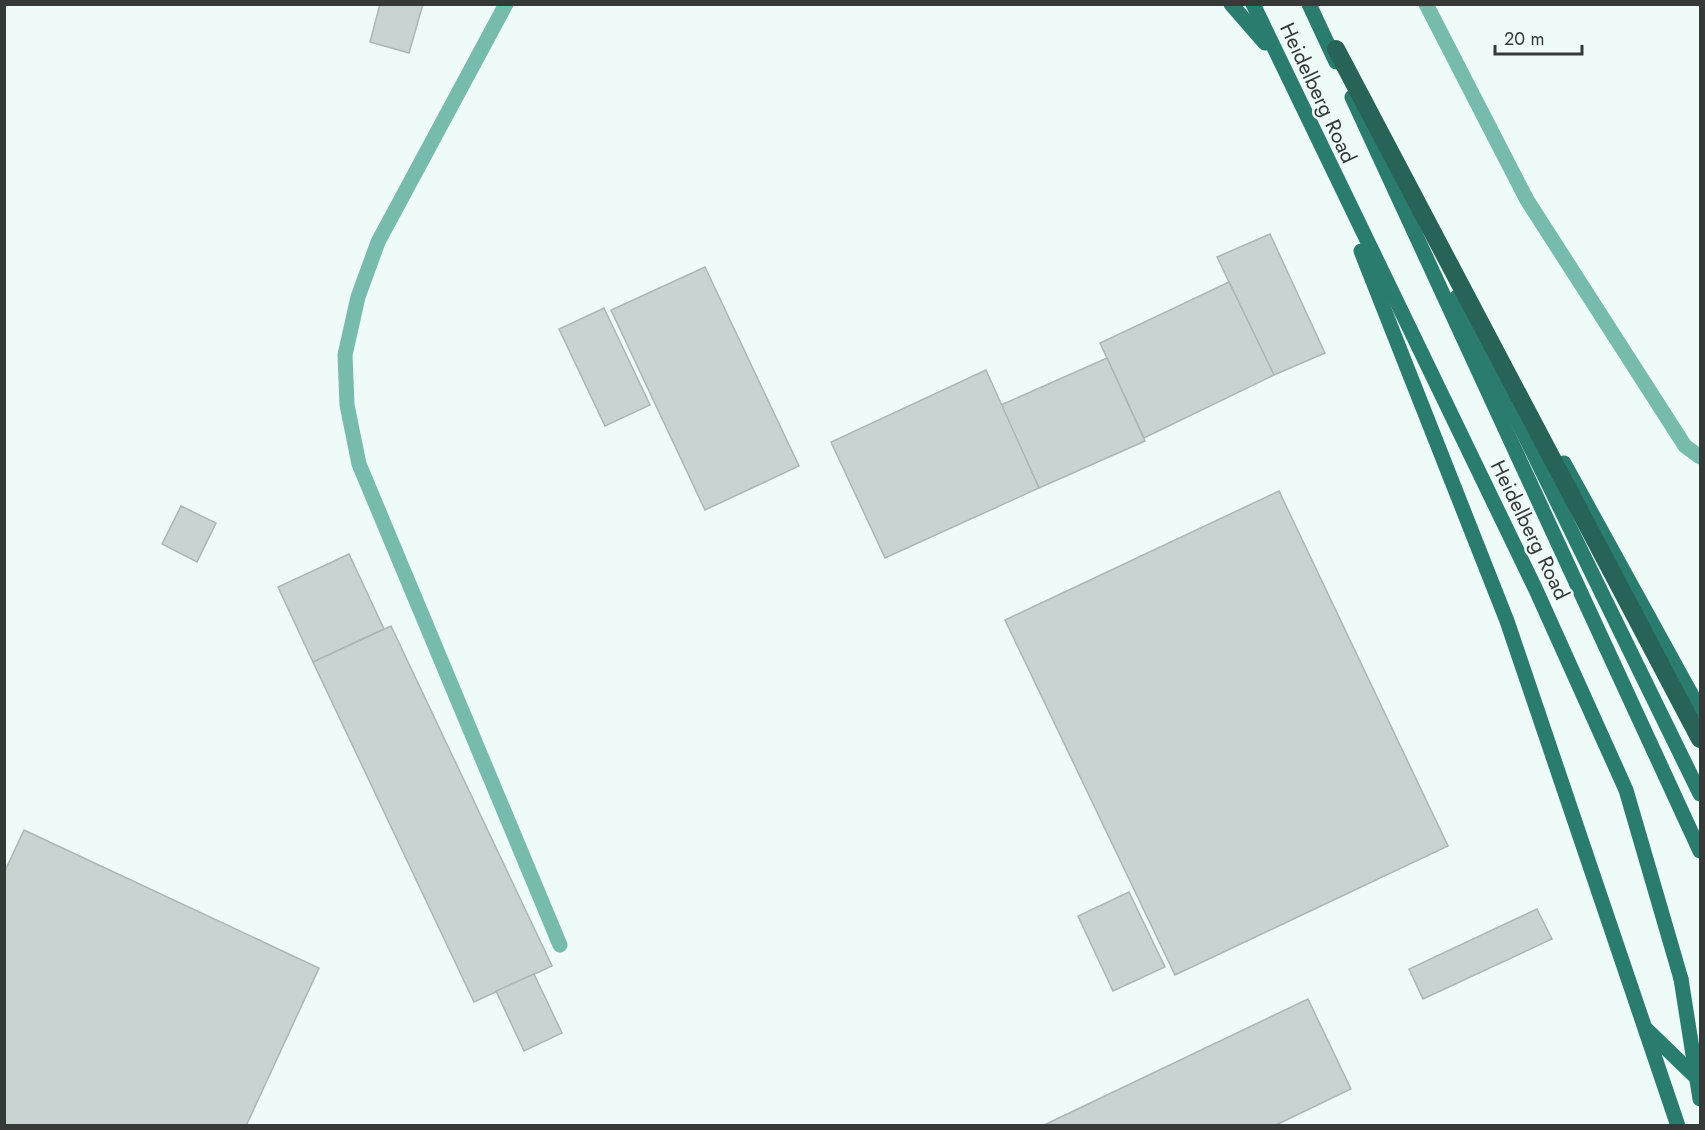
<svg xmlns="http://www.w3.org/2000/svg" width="1705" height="1130" viewBox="0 0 1705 1130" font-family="Jost,sans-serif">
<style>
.building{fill:#c8d4d1;stroke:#abb7b4;stroke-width:1.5}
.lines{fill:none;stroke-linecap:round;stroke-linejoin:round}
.minor{stroke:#77bbac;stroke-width:15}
.major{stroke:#2a7d6e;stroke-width:15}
.highway{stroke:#276357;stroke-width:18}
.major-bridge{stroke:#2a7d6e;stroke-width:15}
.labels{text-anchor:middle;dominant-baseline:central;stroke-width:5;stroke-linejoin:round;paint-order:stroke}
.street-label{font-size:21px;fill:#353a39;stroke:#eefbf8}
</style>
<rect width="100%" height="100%" fill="#eefbf8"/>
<g class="building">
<path d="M380,4H423L409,53L370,42Z"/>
<path d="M1270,234L1325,353L1274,375L1217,257Z"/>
<path d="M705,267L799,466L705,510L611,310Z"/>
<path d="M1229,282L1274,375L1144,438L1100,343Z"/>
<path d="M604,308L650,405L605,426L559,329Z"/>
<path d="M1107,358L1145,441L1039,488L1001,405Z"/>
<path d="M986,370L1039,488L885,558L831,442Z"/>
<path d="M1279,491L1448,846L1175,975L1005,620Z"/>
<path d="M181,506L216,523L197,562L162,544Z"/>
<path d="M349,554L384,629L313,662L278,587Z"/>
<path d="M391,626L552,966L474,1002L313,662Z"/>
<path d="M24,830L319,968L246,1126H4V873Z"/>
<path d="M1129,892L1165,967L1113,991L1078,916Z"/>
<path d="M1537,909L1552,939L1423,999L1409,969Z"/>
<path d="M534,974L562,1033L524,1051L496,991Z"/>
<path d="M1308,999L1351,1089L1274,1126H1042Z"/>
</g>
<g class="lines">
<g class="minor">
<path d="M506,4L378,242L358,297L345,355L347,405L359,464L560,945"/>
<path d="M1426,4L1527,200L1685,446L1700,457"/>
</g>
<g class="major">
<path d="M1231,4L1265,43"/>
<path d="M1253,4L1536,590L1626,790L1681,979"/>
<path d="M1309,4L1336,62"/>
<path d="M1352,97L1700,851"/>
<path d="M1361,251L1507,621L1678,1126"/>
<path d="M1457,297L1700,794"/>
<path d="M1564,463L1700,710"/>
<path d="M1646,1029L1700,1081"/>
</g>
<path class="highway" d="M1336,49L1700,739"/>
<path class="major-bridge" d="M1681,979L1700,1099"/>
</g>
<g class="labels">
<g class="street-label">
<text transform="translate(1318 93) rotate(65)">Heidelberg Road</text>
<text transform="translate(1530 530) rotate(64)">Heidelberg Road</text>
</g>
</g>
<rect width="1705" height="1130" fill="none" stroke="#353a39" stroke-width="12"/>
<path d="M1495 45v9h87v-9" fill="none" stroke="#353a39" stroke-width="3"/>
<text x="1504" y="45" font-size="18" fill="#353a39" stroke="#eefbf8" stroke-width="4.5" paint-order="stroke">20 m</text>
</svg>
